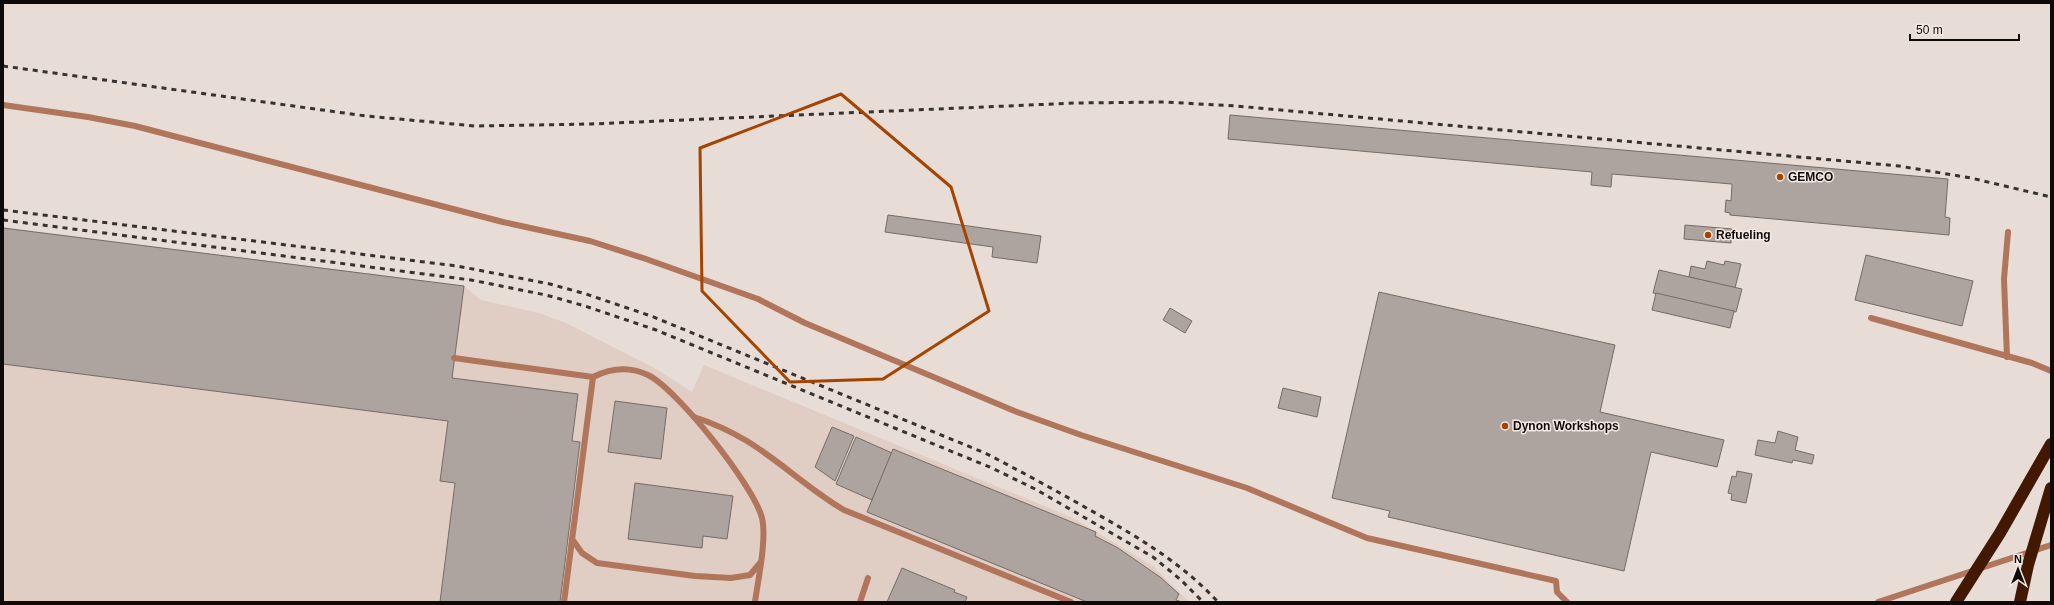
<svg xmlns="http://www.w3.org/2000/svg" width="2054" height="605" viewBox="0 0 2054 605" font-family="Arial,sans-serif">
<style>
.built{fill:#e0cdc4}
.building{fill:#aea49f;stroke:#756b67}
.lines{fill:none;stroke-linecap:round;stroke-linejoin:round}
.service{stroke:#b0755a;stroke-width:6}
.rail{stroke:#373230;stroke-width:3;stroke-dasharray:5 5;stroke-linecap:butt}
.motorway-bridge{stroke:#431801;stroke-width:12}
.marked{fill:none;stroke:#a54400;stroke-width:3;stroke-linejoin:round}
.poi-dot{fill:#a54400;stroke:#f4e9e3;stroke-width:1.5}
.labels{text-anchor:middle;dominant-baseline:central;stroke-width:3;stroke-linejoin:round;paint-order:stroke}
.poi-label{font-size:12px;font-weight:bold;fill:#0e0a09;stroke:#f4e9e3;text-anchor:start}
</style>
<rect width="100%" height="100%" fill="#e7dcd6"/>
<path class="built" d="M3,227L464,286L481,300L539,313L566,323L656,369L692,392L704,365L1073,518L1153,566L1189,602H3Z"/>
<g class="building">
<path d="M1230,115L1948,179L1945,217L1950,218L1949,235L1730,215V213L1725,212L1726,200L1731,201L1732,184L1612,174L1611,187L1591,185L1592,172L1228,139Z"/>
<path d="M888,215L1041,236L1037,263L992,257L993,247L885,232Z"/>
<path d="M1685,225L1732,229L1731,243L1684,239Z"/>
<path d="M3,228L464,286L452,378L578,394L572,441L580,442L560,602H440L455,483L440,481L448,421L3,364Z"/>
<path d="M1866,255L1973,281L1962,326L1855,300Z"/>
<path d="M1707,261L1724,265L1725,261L1741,264L1735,288L1689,277L1691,266L1705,269Z"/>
<path d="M1659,270L1742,289L1736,312L1653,293Z"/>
<path d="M1379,292L1615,345L1600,412L1724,440L1717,467L1651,452L1624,571L1388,517L1390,511L1332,498Z"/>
<path d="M1656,293L1734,311L1730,328L1652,310Z"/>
<path d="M1170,308L1192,321L1185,333L1163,320Z"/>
<path d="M1283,388L1321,397L1317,417L1278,408Z"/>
<path d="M615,401L667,408L661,459L608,452Z"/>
<path d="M832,427L854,436L835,481L815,467Z"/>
<path d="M1778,431L1798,437L1795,450L1814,455L1812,464L1793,460L1792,463L1755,455L1758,440L1775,443Z"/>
<path d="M856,437L892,453L872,500L836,484Z"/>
<path d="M893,449L1096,532L1095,536L1118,548L1160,577L1179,594L1176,600L1182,602H1087L867,512Z"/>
<path d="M1737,471L1752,474L1746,503L1731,500L1732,494L1728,493L1732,476L1736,477Z"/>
<path d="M635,483L733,496L727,539L703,536L702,548L628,539Z"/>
<path d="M902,568L955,590L954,592L967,597L965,602H887Z"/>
</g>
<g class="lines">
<g class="service">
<path d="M3,105L88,117L135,126L503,222L590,241L646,259L758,299L805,323L1017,412L1081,435L1247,488L1367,538L1556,581L1557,592L1567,602"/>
<path d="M1871,318L2032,363L2051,371"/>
<path d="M2007,357L2004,279L2008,232"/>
<path d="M454,358L593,377"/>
<path d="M694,417C713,423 730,431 747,441C781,462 810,490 844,510L1071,602"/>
<path d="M572,539L582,553L597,563L695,576L731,578L750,575L760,563"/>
<path d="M564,602L593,377C611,368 629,366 648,375C677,389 754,486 762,518C767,539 758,580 755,602"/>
<path d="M860,602L868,578"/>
<path d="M1878,602L2051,545"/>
</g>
<g class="rail">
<path d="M3,66L366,116L475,126L591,124L1076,103L1164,102L1236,106L1899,166L1971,178L2051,197"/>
<path d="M3,210L457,266L550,284L586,294L651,316L985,453C1020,471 1055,490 1090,510C1136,536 1181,562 1218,602"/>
<path d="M3,220L471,280L546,295L585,306L656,330L992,468L1035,489L1153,557L1181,580L1203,602"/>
</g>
<g class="motorway-bridge">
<path d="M1956,602L2000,533L2051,444"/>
<path d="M2020,602L2028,565L2051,488"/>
</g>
</g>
<path class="marked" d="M841,94L951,187L989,311L883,379L790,382L702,291L700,148Z"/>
<g class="poi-dot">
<circle cx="1780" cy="177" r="4"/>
<circle cx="1708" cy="235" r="4"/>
<circle cx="1505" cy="426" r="4"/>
</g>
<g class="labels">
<g class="poi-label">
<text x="1788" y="177">GEMCO</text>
<text x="1716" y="235">Refueling</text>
<text x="1513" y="426">Dynon Workshops</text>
</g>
</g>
<rect width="2054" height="605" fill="none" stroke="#0e0a09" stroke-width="8"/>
<g transform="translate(2018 569)" stroke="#f4e9e3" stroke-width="3" paint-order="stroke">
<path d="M0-3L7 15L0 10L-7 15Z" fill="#0e0a09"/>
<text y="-6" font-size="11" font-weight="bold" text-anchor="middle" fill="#0e0a09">N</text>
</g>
<path d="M1910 34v6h109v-6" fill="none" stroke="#0e0a09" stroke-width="2"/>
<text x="1916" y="34" font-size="12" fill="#0e0a09" stroke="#f4e9e3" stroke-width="3" paint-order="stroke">50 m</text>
</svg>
